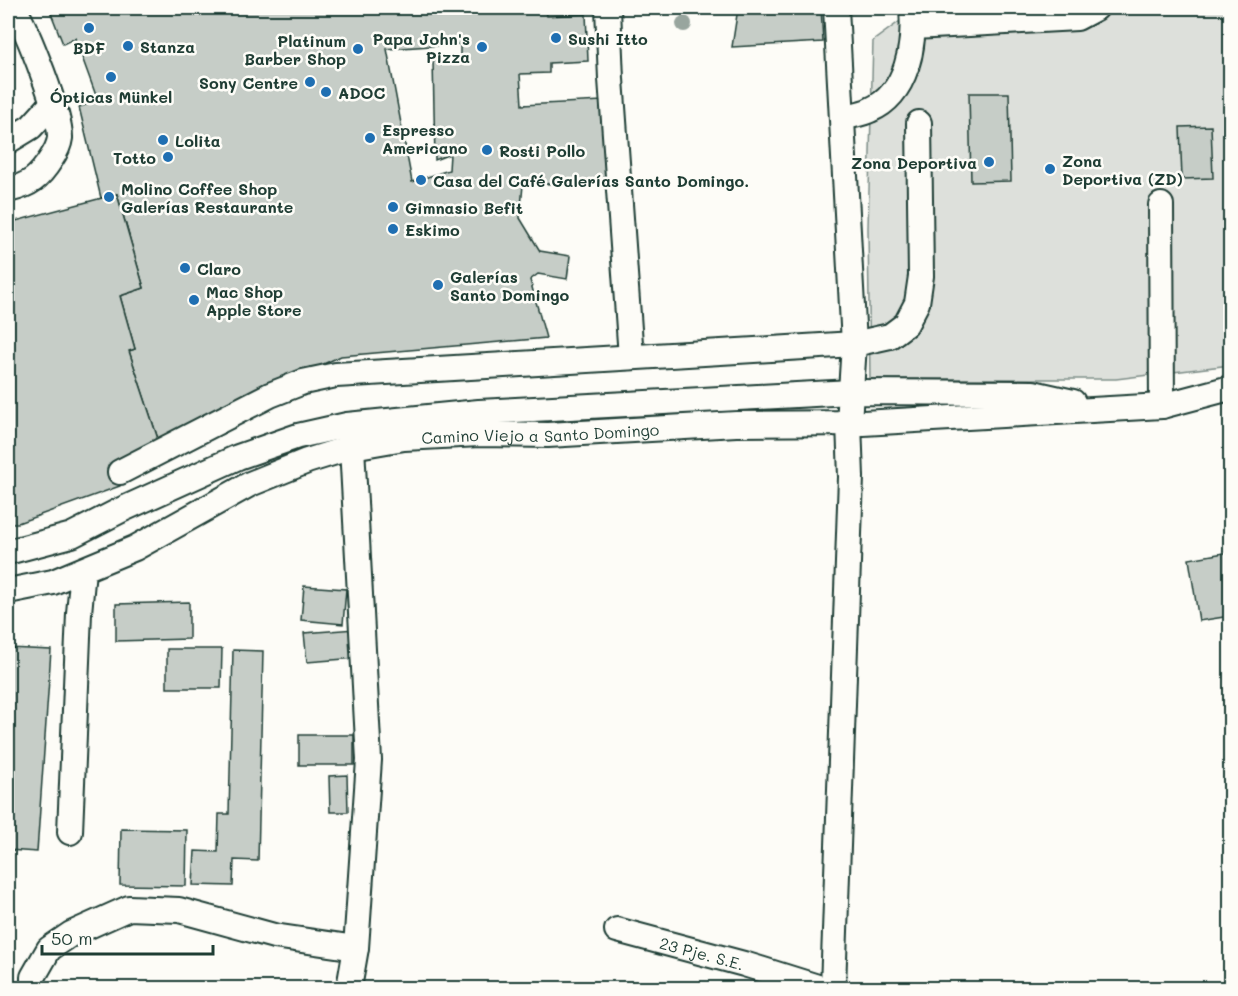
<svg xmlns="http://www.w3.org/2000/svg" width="1238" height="996" viewBox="0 0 1238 996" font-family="Mali,sans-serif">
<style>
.green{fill:#dde0db;stroke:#7e8e88;stroke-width:1.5}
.building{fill:#c6cdc7;stroke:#1f3d34;stroke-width:1.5;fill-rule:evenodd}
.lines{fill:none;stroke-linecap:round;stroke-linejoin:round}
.minor-casing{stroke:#1f3d34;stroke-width:28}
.minor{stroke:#fdfcf7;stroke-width:24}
.tree{fill:#98a59e}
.poi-dot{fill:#1f6fb2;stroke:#fdfcf7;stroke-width:2}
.labels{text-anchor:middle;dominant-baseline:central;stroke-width:5;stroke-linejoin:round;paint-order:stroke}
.poi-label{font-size:16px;font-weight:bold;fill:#1f3d34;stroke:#fdfcf7;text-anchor:start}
.street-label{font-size:16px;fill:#1f3d34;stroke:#fdfcf7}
</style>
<rect width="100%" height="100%" fill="#fdfcf7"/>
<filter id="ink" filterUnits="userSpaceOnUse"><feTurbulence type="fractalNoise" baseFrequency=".0167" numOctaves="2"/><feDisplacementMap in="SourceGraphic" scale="12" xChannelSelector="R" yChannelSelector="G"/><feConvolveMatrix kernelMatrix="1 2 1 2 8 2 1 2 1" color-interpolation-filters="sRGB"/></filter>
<g filter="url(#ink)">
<path class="green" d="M918,8H1230V365L1116,379H870L868,228L873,41Z"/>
<g class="building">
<path d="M49,8H546L547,16L586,14L588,61L549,63V73L520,74L522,105L603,101L607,181L523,185L520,218L540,251L570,256L567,279L538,274L530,280L546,338L341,356L158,439L129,351L135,349L120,296L144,288L117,194L101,198L79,107L98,101L75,38L63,44ZM460,44V56L433,60L435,160L450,154L449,170L412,182L387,49Z"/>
<path d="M738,8H821L823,42L732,47Z"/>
<path d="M969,93H1009L1011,181L971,182Z"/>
<path d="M1211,126L1213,178L1182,179L1180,127Z"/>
<path d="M117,194L144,288L120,296L135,349L129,351L158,439L119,461L120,486L18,523H8V223Z"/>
<path d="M1230,552V616L1199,621L1189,559Z"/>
<path d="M304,586L346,589L343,624L301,620Z"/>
<path d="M189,602V639L116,641V604Z"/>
<path d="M355,629L357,658L307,662L304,633Z"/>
<path d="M8,648L51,650L37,852L8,850Z"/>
<path d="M167,649H222L221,688H167Z"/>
<path d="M233,650L263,651L258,861L234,860L233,886L193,885L195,851L218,852L219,814H229Z"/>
<rect x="299" y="735" width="55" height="30"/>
<path d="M347,775L348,812H330L329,776Z"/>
<path d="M121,829L187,830L186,886L120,885Z"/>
</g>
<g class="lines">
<defs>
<g id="minor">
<path d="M608,8L611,79L631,357"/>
<path d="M914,27L1077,18L1096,8"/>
<path d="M843,118C852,115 862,114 870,110C908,94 915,44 912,8"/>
<path d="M8,141L31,127L52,104"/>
<path d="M8,190C30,185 39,178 51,159C55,153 59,146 60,138C61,114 27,30 14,8"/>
<path d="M1161,205L1162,406"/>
<path d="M120,472L270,395L303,382L336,375L854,344L890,336L906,324L917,303L921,276L919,123"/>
<path d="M8,552L72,535L121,510L238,457L298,436L347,425L479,412L851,392L1033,393L1073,402"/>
<path id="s1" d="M8,591L53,582L135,548L250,484L307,461L352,447L404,438L479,434L548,435L736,424L863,423L1162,406L1230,388"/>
<path d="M70,832L79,613L83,570"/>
<path id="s2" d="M617,930L744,964L821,988"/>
<path d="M33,988V977L49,949L71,934L129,908L179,910L274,936L356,948"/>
<path d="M349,988L356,948L369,760L352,447"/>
<path d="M833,988L851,477L849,423L854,344L836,8"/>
</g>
</defs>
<use href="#minor" class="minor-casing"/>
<use href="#minor" class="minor"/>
</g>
<circle class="tree" cx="684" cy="24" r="8"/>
</g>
<g class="poi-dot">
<circle cx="89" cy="28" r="6"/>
<circle cx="556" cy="38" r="6"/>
<circle cx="128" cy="46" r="6"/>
<circle cx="482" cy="47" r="6"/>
<circle cx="358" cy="49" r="6"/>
<circle cx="111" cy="77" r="6"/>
<circle cx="310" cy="82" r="6"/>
<circle cx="326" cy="92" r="6"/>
<circle cx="370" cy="138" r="6"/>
<circle cx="163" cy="140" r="6"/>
<circle cx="487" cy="150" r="6"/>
<circle cx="168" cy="157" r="6"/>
<circle cx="989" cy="162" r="6"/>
<circle cx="1050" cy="169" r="6"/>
<circle cx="421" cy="180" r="6"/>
<circle cx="109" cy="197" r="6"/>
<circle cx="393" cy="207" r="6"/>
<circle cx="393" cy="229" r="6"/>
<circle cx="185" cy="268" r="6"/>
<circle cx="438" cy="285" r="6"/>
<circle cx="194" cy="300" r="6"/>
</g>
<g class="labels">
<g class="poi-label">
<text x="470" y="38" text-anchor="end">Papa John's<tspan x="470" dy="18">Pizza</tspan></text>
<text x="568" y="38">Sushi Itto</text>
<text x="346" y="40" text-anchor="end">Platinum<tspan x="346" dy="18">Barber Shop</tspan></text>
<text x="140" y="46">Stanza</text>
<text x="89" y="47" text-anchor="middle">BDF</text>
<text x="298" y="82" text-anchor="end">Sony Centre</text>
<text x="338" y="92">ADOC</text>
<text x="111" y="96" text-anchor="middle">Ópticas Münkel</text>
<text x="382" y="129">Espresso<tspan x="382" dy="18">Americano</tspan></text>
<text x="175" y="140">Lolita</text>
<text x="499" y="150">Rosti Pollo</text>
<text x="156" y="157" text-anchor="end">Totto</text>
<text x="1062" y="160">Zona<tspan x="1062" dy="18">Deportiva (ZD)</tspan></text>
<text x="977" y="162" text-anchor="end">Zona Deportiva</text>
<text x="433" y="180">Casa del Café Galerías Santo Domingo.</text>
<text x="121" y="188">Molino Coffee Shop<tspan x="121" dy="18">Galerías Restaurante</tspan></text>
<text x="405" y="207">Gimnasio Befit</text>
<text x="405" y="229">Eskimo</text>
<text x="197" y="268">Claro</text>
<text x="450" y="276">Galerías<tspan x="450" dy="18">Santo Domingo</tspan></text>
<text x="206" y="291">Mac Shop<tspan x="206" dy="18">Apple Store</tspan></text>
</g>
<g class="street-label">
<text stroke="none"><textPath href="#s1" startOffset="564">Camino Viejo a Santo Domingo</textPath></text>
<text stroke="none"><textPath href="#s2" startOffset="88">23 Pje. S.E.</textPath></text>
</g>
</g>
<rect width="1238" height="996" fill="none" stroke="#fdfcf7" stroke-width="30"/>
<rect x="15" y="15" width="1208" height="966" fill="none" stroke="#1f3d34" stroke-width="2" filter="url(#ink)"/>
<path d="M42 945v9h171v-9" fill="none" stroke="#1f3d34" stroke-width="3"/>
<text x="51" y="945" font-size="18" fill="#1f3d34" stroke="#fdfcf7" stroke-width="4.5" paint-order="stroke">50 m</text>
</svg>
